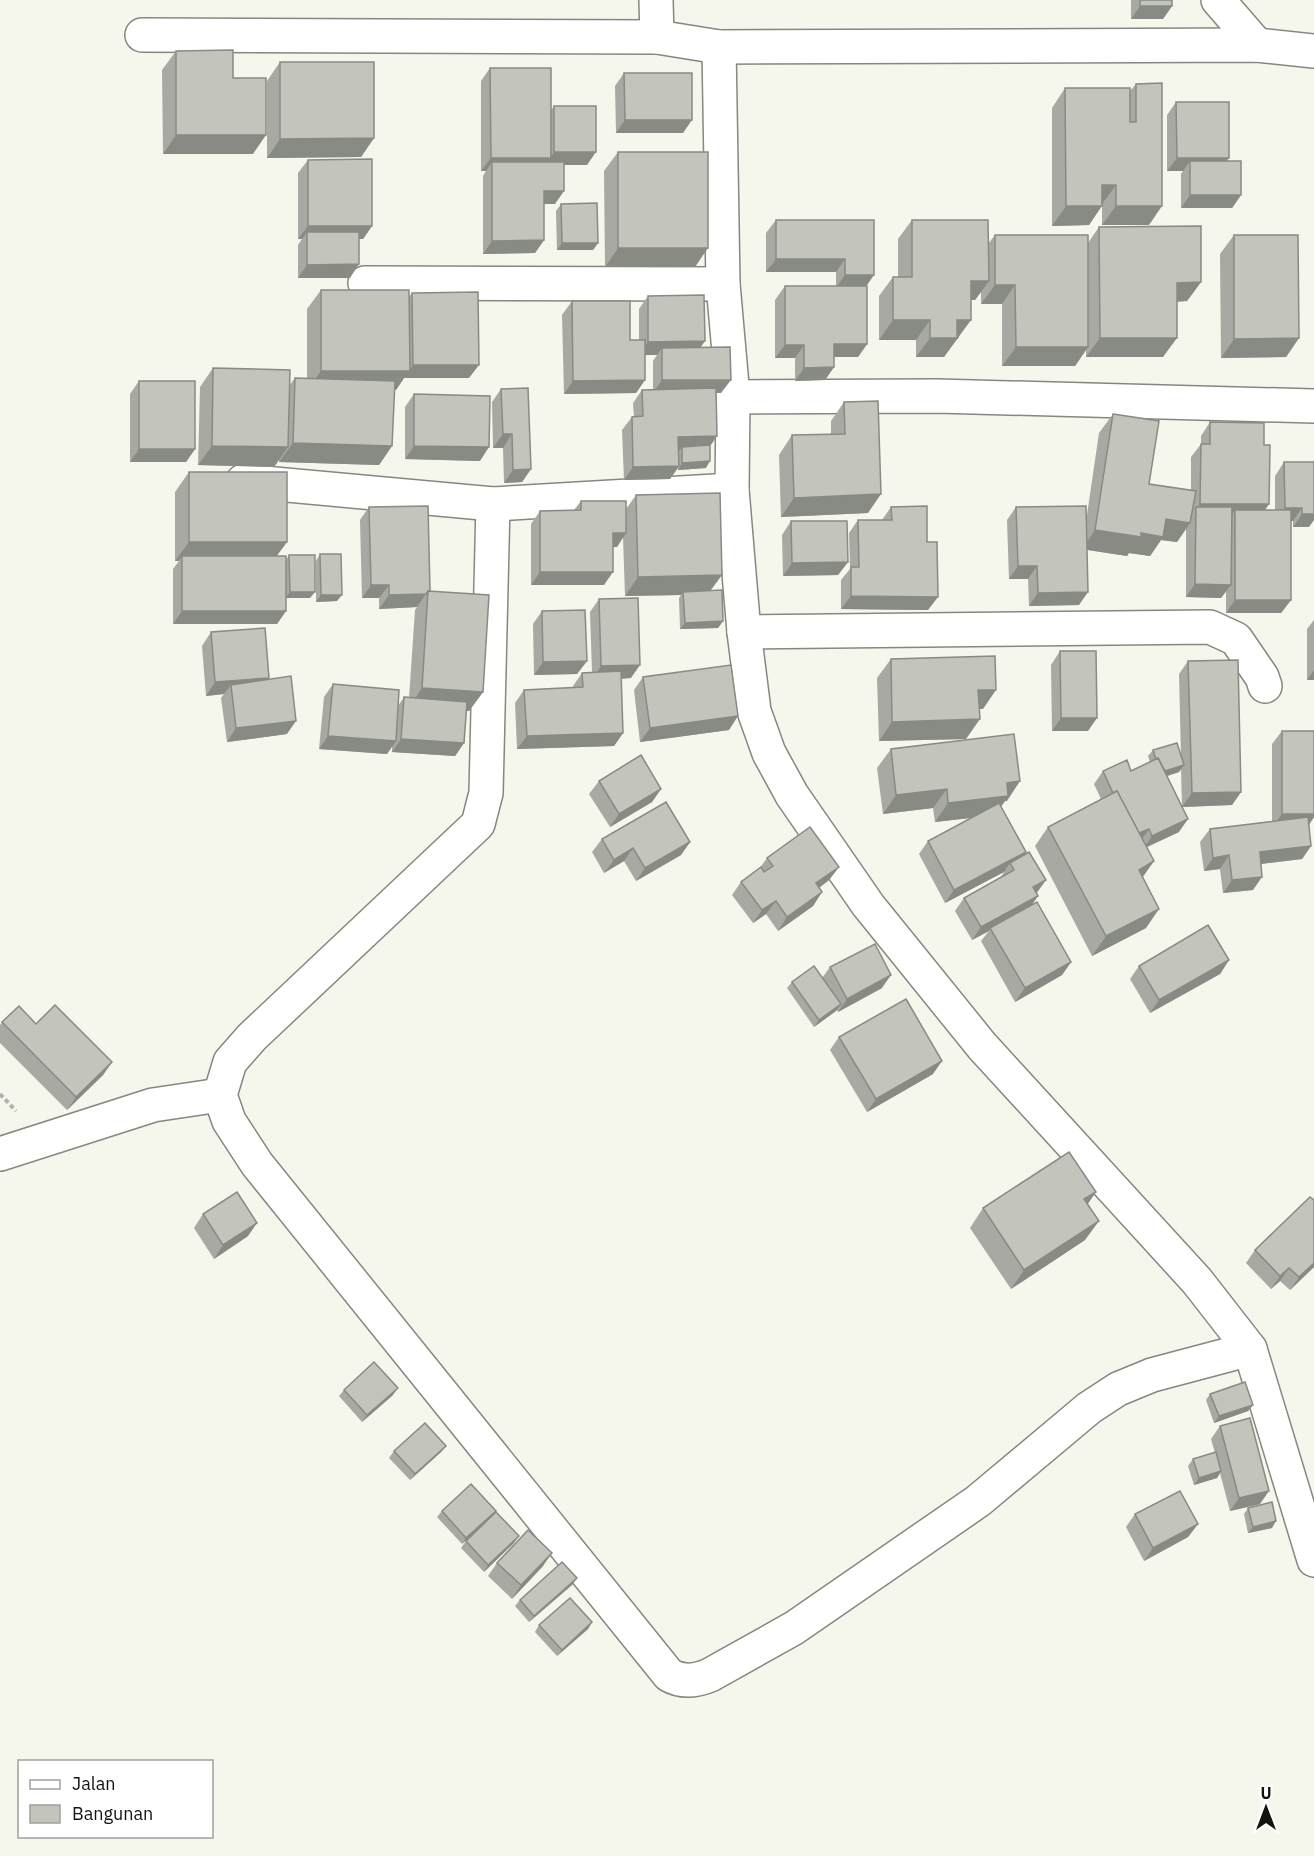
<svg xmlns="http://www.w3.org/2000/svg" width="1314" height="1856" viewBox="0 0 1314 1856" font-family="'IBM Plex Sans',sans-serif">
<style>
.lines{fill:none;stroke-linecap:round;stroke-linejoin:round}
.minor-casing{stroke:#86887f;stroke-width:36}
.path{stroke:#b0b1aa;stroke-width:4;stroke-dasharray:4.5 3;stroke-linecap:butt}
.minor{stroke:#fff;stroke-width:33}
.wall{fill:#a8a9a2}
.shaded-wall{fill:#888a84}
.building{fill:#c3c5bc;stroke:#888a84;stroke-width:1.5}
</style>
<rect width="100%" height="100%" fill="#f5f6ec"/>
<g class="lines">
<defs>
<g id="minor">
<path d="M656,0L657,37L719,47L1257,45L1314,51"/>
<path d="M1218,0L1257,45"/>
<path d="M142,35L657,37"/>
<path d="M719,47L723,284L733,397L732,490L744,632L754,711L769,753L792,795L868,905L982,1046L1197,1281L1250,1349L1314,1560"/>
<path d="M365,283L723,284"/>
<path d="M733,397L937,396L1314,406"/>
<path d="M243,481L493,504L732,490"/>
<path d="M493,504L486,793L478,824L252,1037L230,1062L220,1095L229,1121L257,1164L669,1675C683,1683 696,1681 710,1675L794,1628L978,1501L1089,1408L1118,1389L1152,1375L1250,1349"/>
<path d="M744,632L1210,627L1236,639L1262,677L1265,686"/>
<path d="M0,1154L153,1105L220,1095"/>
</g>
</defs>
<use href="#minor" class="minor-casing"/>
<path class="path" d="M0,1094L16,1111"/>
<use href="#minor" class="minor"/>
</g>
<g class="wall">
<path d="M1131,0H1172V6L1163,19H1131Z"/>
<path d="M176,51L233,78L253,154H163L162,70Z"/>
<path d="M280,62L374,138L361,157L267,158V81Z"/>
<path d="M490,68L551,110L554,106L587,165H564L555,204H544V240L535,253L483,254V176L486,171H481V81Z"/>
<path d="M624,73L683,133H616L615,86Z"/>
<path d="M1136,84L1149,225H1102V204L1089,225L1052,226V108L1065,88L1130,91Z"/>
<path d="M1176,102L1228,161L1241,195L1232,208H1181V174L1183,171H1167V115Z"/>
<path d="M618,152L695,267H605L604,171Z"/>
<path d="M308,160L372,226L363,239H359L350,278H298V245L302,239H298V173Z"/>
<path d="M561,204L598,243L593,250H557L556,211Z"/>
<path d="M776,220H874L866,286L867,344L858,357H834V367L825,380L795,381V358H775V300L785,286H836V272H766V233Z"/>
<path d="M912,220L988,244L995,235L1088,243L1099,227L1201,282L1187,301L1177,302L1163,357H1086V350L1075,366H1002V304H981V292L975,300H971L958,339H957L944,357H916V340H879V296L893,277H898V239Z"/>
<path d="M1234,235L1299,338L1286,357L1221,358L1220,254Z"/>
<path d="M321,290L409,297L412,293L469,378H404L396,390H394L392,446L379,465L279,462V460L274,467L198,465L200,387L213,368L289,386L295,378H307V309Z"/>
<path d="M648,296L700,348L721,393H716L717,436L710,446L706,468L678,470V468L670,479L624,480L622,430L632,417H634L633,403L642,390H653V361L657,355H645V380L636,393L564,394L562,315L572,301L630,340H639V309Z"/>
<path d="M139,381L195,449L186,462H130V394Z"/>
<path d="M501,389L531,469L522,482L504,483L503,448H493L492,402Z"/>
<path d="M414,394L480,461L405,459V407Z"/>
<path d="M844,402L868,513L781,517L779,455L792,435L831,434V421Z"/>
<path d="M1113,414L1149,484L1191,490V457L1201,444V436L1210,422L1264,445L1269,504L1265,510H1275V476L1284,462L1309,527H1293V521H1291V600L1281,613H1226V591L1221,598L1186,597V529L1177,542L1161,540L1150,556L1129,553L1127,556L1087,550L1079,605L1029,606L1028,579H1009L1007,520L1016,507L1087,515L1099,433Z"/>
<path d="M189,472L287,542L276,556L286,560L289,555L310,598H286V611L277,624H173V569L179,561H175V492Z"/>
<path d="M636,495L711,590L723,621L718,628L680,629L679,598L681,595L625,596L623,537L617,547H613L604,585H531V524L540,511L574,510L581,501L626,509Z"/>
<path d="M369,507L430,591L483,692L469,711H466L464,743L455,756L392,752V746L387,754L319,749L324,697L333,684L398,706L404,697L409,698L415,610L417,607L379,609V598H362L360,520Z"/>
<path d="M891,507L928,610L841,609V580L850,569L849,533L858,520H882Z"/>
<path d="M791,521L848,562L838,575L783,576L782,535Z"/>
<path d="M320,554L337,601L316,602V561Z"/>
<path d="M599,599L631,678L621,679L623,733L614,746L517,749L515,703L524,690L573,688V686L582,673L592,672L590,612Z"/>
<path d="M542,611L587,661L577,674L534,675L533,624Z"/>
<path d="M1314,620V680H1307V629Z"/>
<path d="M211,632L268,680L287,734L227,742L221,698L224,694L206,696L202,646Z"/>
<path d="M1060,651L1088,731H1052L1051,665Z"/>
<path d="M891,659L983,709H979L966,739L879,741L877,678Z"/>
<path d="M1188,661L1241,792L1232,805L1182,807L1181,769L1179,772L1167,776L1179,832L1146,847L1154,861L1143,877L1146,928L1092,956L1035,846L1048,827L1101,799L1094,784L1103,771H1131L1150,762L1148,756L1153,750L1181,756L1179,674Z"/>
<path d="M643,677L729,730L640,742L634,690Z"/>
<path d="M1282,731H1314V817L1309,825L1311,846L1302,859L1261,864L1253,890L1223,893L1220,869L1204,871L1200,842L1210,829L1272,821V744Z"/>
<path d="M891,749L1007,801H1005L1001,806L1026,852L1024,856L1038,896L1031,905L1071,962L1062,975L1015,1002L981,941L989,931L972,940L955,911L964,898L1001,877L1004,872L945,903L919,854L928,841L971,818L935,822L933,808L883,814L877,768Z"/>
<path d="M599,781L661,789L652,802L610,827L589,794Z"/>
<path d="M602,839L690,842L681,855L636,881L624,861L604,873L592,852Z"/>
<path d="M767,858L839,867L829,880L819,888L822,892L813,906L778,931L766,914L753,923L732,895L741,882L759,869Z"/>
<path d="M1229,960L1220,974L1150,1013L1130,979L1139,966Z"/>
<path d="M830,967L882,988L838,1012L837,1010L814,1027L787,988L792,982L822,978Z"/>
<path d="M2,1022L112,1062L103,1075L67,1110L0,1043V1025Z"/>
<path d="M839,1037L933,1074L867,1112L830,1050Z"/>
<path d="M1096,1192L1087,1204L1085,1240L1011,1289L970,1228L983,1208Z"/>
<path d="M1314,1200V1267L1290,1290L1280,1281L1271,1289L1246,1263L1255,1250Z"/>
<path d="M203,1214L248,1236L214,1259L194,1228Z"/>
<path d="M344,1390L393,1395L362,1422L339,1396Z"/>
<path d="M1210,1394L1253,1405L1248,1411L1214,1423L1206,1400Z"/>
<path d="M1220,1426L1260,1504L1230,1511L1220,1473L1217,1478L1194,1485L1188,1466L1193,1459L1215,1453L1211,1439Z"/>
<path d="M446,1446L441,1452L410,1480L389,1458L394,1451Z"/>
<path d="M1248,1508L1272,1528L1248,1533L1244,1514Z"/>
<path d="M442,1511H496L462,1544L437,1517Z"/>
<path d="M1135,1514L1198,1524L1188,1537L1144,1561L1126,1527Z"/>
<path d="M466,1541L514,1543L484,1572L461,1548Z"/>
<path d="M497,1563L543,1566L512,1599L488,1576Z"/>
<path d="M577,1578L572,1585L529,1622L515,1606L520,1600Z"/>
<path d="M592,1622L588,1629L557,1656L535,1632L539,1625Z"/>
</g>
<g class="shaded-wall">
<path d="M1140,6H1172L1163,19H1131Z"/>
<path d="M625,120H692L683,133H616Z"/>
<path d="M176,135H266L253,154H163Z"/>
<path d="M374,138L361,157L267,158L280,139Z"/>
<path d="M554,152H596L587,165H546L492,162L486,171H481L491,158H550Z"/>
<path d="M1177,158H1229L1220,171L1190,161L1183,171H1167Z"/>
<path d="M1102,185H1116L1102,204Z"/>
<path d="M544,191H564L555,204H535Z"/>
<path d="M1190,195H1241L1232,208H1181Z"/>
<path d="M1066,206H1102L1089,225L1052,226Z"/>
<path d="M1116,206H1162L1149,225H1102Z"/>
<path d="M308,226H372L363,239H307V232L302,239H298Z"/>
<path d="M544,240L535,253L483,254L492,241Z"/>
<path d="M562,243H598L593,250H557Z"/>
<path d="M618,248H708L695,267H605Z"/>
<path d="M776,259H845L836,272H766Z"/>
<path d="M359,264L350,278H298L307,265Z"/>
<path d="M845,275H874L865,288H836Z"/>
<path d="M971,281H989L975,300H958Z"/>
<path d="M1201,282L1187,301L1163,302L1177,283Z"/>
<path d="M995,285H1015L1002,304H981Z"/>
<path d="M893,320H930L916,340H879Z"/>
<path d="M957,320H971L944,357H916L930,338Z"/>
<path d="M1100,338H1177L1163,357H1086Z"/>
<path d="M1299,338L1286,357L1221,358L1234,339Z"/>
<path d="M705,341L696,354L662,348L657,355H639L648,342Z"/>
<path d="M834,344H867L858,357H825Z"/>
<path d="M785,345H804L795,358H775Z"/>
<path d="M1016,347H1088L1075,366H1002Z"/>
<path d="M413,365H479L469,378H404L396,390H307L321,371H408Z"/>
<path d="M834,367L825,380L795,381L804,368Z"/>
<path d="M645,380L636,393L564,394L573,381Z"/>
<path d="M662,380H731L721,393H653Z"/>
<path d="M503,434H512L503,448H493Z"/>
<path d="M717,436L708,449L682,447L680,450H669L678,437Z"/>
<path d="M293,443L392,446L379,465L279,462Z"/>
<path d="M212,446L288,447L274,467L198,465Z"/>
<path d="M414,446L489,447L480,461L405,459Z"/>
<path d="M139,449H195L186,462H130Z"/>
<path d="M710,461L706,468L678,470L682,463Z"/>
<path d="M679,466L670,479L624,480L633,467Z"/>
<path d="M531,469L522,482L504,483L513,470Z"/>
<path d="M881,494L868,513L781,517L794,498Z"/>
<path d="M1200,504H1269L1260,517L1235,510L1230,517L1196,510Z"/>
<path d="M1285,508H1302L1293,521H1275Z"/>
<path d="M1302,514H1314V520L1309,527H1293Z"/>
<path d="M1166,519L1190,523L1177,542L1161,540L1150,556L1129,553L1127,556L1082,549L1095,530L1141,533Z"/>
<path d="M613,533H626L617,547H604Z"/>
<path d="M189,542H287L273,561L182,556L179,561H175Z"/>
<path d="M848,562L838,575L783,576L792,563Z"/>
<path d="M1018,566H1037L1028,579H1009Z"/>
<path d="M540,572H613L604,585H531Z"/>
<path d="M722,575L708,594L683,592L681,595L625,596L638,577Z"/>
<path d="M1195,584L1231,585L1221,598L1186,597Z"/>
<path d="M371,585H389L379,598H362Z"/>
<path d="M290,592H315L310,598H285Z"/>
<path d="M1088,592L1079,605L1029,606L1038,593Z"/>
<path d="M426,594L417,607L379,609L389,595Z"/>
<path d="M321,595H342L337,601L316,602Z"/>
<path d="M851,596L938,597L928,610L841,609Z"/>
<path d="M1235,600H1291L1281,613H1226Z"/>
<path d="M182,611H286L277,624H173Z"/>
<path d="M723,621L718,628L680,629L685,623Z"/>
<path d="M587,661L577,674L534,675L543,662Z"/>
<path d="M640,665L631,678L592,680L601,666Z"/>
<path d="M1314,670V680H1307Z"/>
<path d="M269,678L260,691L231,685L224,694L206,696L215,682Z"/>
<path d="M422,688L483,692L469,711L409,708Z"/>
<path d="M978,690H996L983,709H965Z"/>
<path d="M738,716L729,730L640,742L650,728Z"/>
<path d="M1061,718H1097L1088,731H1052Z"/>
<path d="M980,719L966,739L879,741L892,722Z"/>
<path d="M296,721L287,734L227,742L236,728Z"/>
<path d="M623,733L614,746L517,749L527,736Z"/>
<path d="M328,736L396,741L387,754L319,749Z"/>
<path d="M401,739L464,743L455,756L392,752Z"/>
<path d="M1184,765L1179,772L1155,780L1160,773Z"/>
<path d="M1020,781L1007,801H1005L995,815L935,822L948,803L1007,783Z"/>
<path d="M661,789L652,802L610,827L619,814Z"/>
<path d="M947,789L933,808L883,814L896,795Z"/>
<path d="M1241,792L1232,805L1182,807L1192,793Z"/>
<path d="M1282,814H1314V817L1307,827H1272Z"/>
<path d="M1188,819L1179,832L1143,849L1152,836Z"/>
<path d="M1149,829L1140,842L1134,836Z"/>
<path d="M690,842L681,855L636,881L645,868Z"/>
<path d="M1311,846L1302,859L1251,865L1260,852Z"/>
<path d="M633,848L624,861L604,873L614,860Z"/>
<path d="M1026,852L1017,866L1010,863L1004,872L945,903L954,890Z"/>
<path d="M1229,855L1220,869L1204,871L1213,858Z"/>
<path d="M1154,861L1140,880L1139,870Z"/>
<path d="M839,867L829,880L807,897L816,883Z"/>
<path d="M1262,877L1253,890L1223,893L1232,880Z"/>
<path d="M1046,880L1036,894L1033,887Z"/>
<path d="M822,892L813,906L778,931L787,917Z"/>
<path d="M1038,896L1029,909L990,928L989,931L972,940L981,927Z"/>
<path d="M776,901L766,914L753,923L762,910Z"/>
<path d="M1159,909L1146,928L1092,956L1106,936Z"/>
<path d="M1229,960L1220,974L1150,1013L1159,1000Z"/>
<path d="M1071,962L1062,975L1015,1002L1025,988Z"/>
<path d="M891,975L882,988L838,1012L847,999Z"/>
<path d="M841,1004L836,1011L814,1027L819,1020Z"/>
<path d="M942,1061L933,1074L867,1112L876,1099Z"/>
<path d="M112,1062L103,1075L67,1110L76,1097Z"/>
<path d="M1096,1192L1083,1211L1084,1199Z"/>
<path d="M1099,1221L1085,1240L1011,1289L1024,1270Z"/>
<path d="M257,1223L248,1236L214,1259L223,1245Z"/>
<path d="M1314,1263V1267L1290,1290L1299,1277Z"/>
<path d="M1289,1268L1280,1281L1271,1289L1280,1276Z"/>
<path d="M398,1388L393,1395L362,1422L367,1415Z"/>
<path d="M1253,1405L1248,1411L1214,1423L1219,1416Z"/>
<path d="M446,1446L441,1452L410,1480L415,1474Z"/>
<path d="M1221,1471L1217,1478L1194,1485L1199,1478Z"/>
<path d="M1269,1491L1260,1504L1230,1511L1239,1498Z"/>
<path d="M496,1511L491,1517L462,1544L466,1538Z"/>
<path d="M1276,1521L1272,1528L1248,1533L1253,1527Z"/>
<path d="M1198,1524L1188,1537L1144,1561L1153,1548Z"/>
<path d="M519,1536L514,1543L484,1572L488,1565Z"/>
<path d="M552,1553L543,1566L512,1599L521,1585Z"/>
<path d="M577,1578L572,1585L529,1622L534,1616Z"/>
<path d="M592,1622L588,1629L557,1656L562,1650Z"/>
</g>
<g class="building">
<rect x="1140" y="0" width="32" height="6"/>
<path d="M233,50V78H266V135H176V51Z"/>
<path d="M280,62H374V138L280,139Z"/>
<path d="M490,68H551V158H491Z"/>
<path d="M624,73H692V120H625Z"/>
<path d="M1162,83V206H1116V185H1102V206H1066L1065,88H1130V122H1136V84Z"/>
<path d="M1176,102H1229V158H1177Z"/>
<rect x="554" y="106" width="42" height="46"/>
<rect x="618" y="152" width="90" height="96"/>
<path d="M372,159V226H308V160Z"/>
<rect x="1190" y="161" width="51" height="34"/>
<path d="M492,162H564V191H544V240L492,241Z"/>
<path d="M597,203L598,243H562L561,204Z"/>
<path d="M776,220H874V275H845V259H776Z"/>
<path d="M912,220H988L989,281H971V320H957V338H930V320H893V277H912Z"/>
<path d="M1201,226V282L1177,283V338H1100L1099,227Z"/>
<path d="M307,232H359V264L307,265Z"/>
<path d="M995,235H1088V347H1016L1015,285H995Z"/>
<path d="M1234,235H1298L1299,338L1234,339Z"/>
<path d="M785,286H867V344H834V367L804,368V345H785Z"/>
<path d="M321,290H409L410,371H321Z"/>
<path d="M478,292L479,365H413L412,293Z"/>
<path d="M704,295L705,341L648,342V296Z"/>
<path d="M572,301H630V340H645V380L573,381Z"/>
<path d="M730,347L731,380H662V348Z"/>
<path d="M213,368L290,370L288,447L212,446Z"/>
<path d="M295,378L395,381L392,446L293,443Z"/>
<rect x="139" y="381" width="56" height="68"/>
<path d="M528,388L531,469L513,470L512,434H503L501,389Z"/>
<path d="M716,388L717,436L678,437L679,466L633,467L632,417L643,416L642,390Z"/>
<path d="M414,394L490,396L489,447L414,446Z"/>
<path d="M878,401L881,494L794,498L792,435L845,434L844,402Z"/>
<path d="M1113,414L1159,421L1149,484L1196,491L1190,523L1166,519L1163,537L1141,533V537L1095,530Z"/>
<path d="M1210,422L1264,423V445H1270L1269,504H1200L1201,444H1210Z"/>
<path d="M710,445V461L682,463V447Z"/>
<path d="M1284,462H1314V514H1302V508H1285Z"/>
<rect x="189" y="472" width="98" height="70"/>
<path d="M720,493L722,575L638,577L636,495Z"/>
<path d="M581,501H626V533H613V572H540V511L581,510Z"/>
<path d="M428,506L430,591H428L426,594L389,595V585H371L369,507Z"/>
<path d="M927,506V542H937L938,597L851,596V567H859L858,520H892L891,507Z"/>
<path d="M1086,506L1088,592L1038,593L1037,566H1018L1016,507Z"/>
<path d="M1196,507H1232L1231,585L1195,584Z"/>
<rect x="1235" y="510" width="56" height="90"/>
<path d="M791,521H847L848,562L792,563Z"/>
<path d="M320,554H341L342,595H321Z"/>
<path d="M289,555H315V592H290Z"/>
<rect x="182" y="556" width="104" height="55"/>
<path d="M722,590L723,621L685,623L683,592Z"/>
<path d="M428,591L489,595L483,692L422,688Z"/>
<path d="M638,598L640,665L601,666L599,599Z"/>
<path d="M585,610L587,661L543,662L542,611Z"/>
<path d="M265,628L269,678L215,682L211,632Z"/>
<path d="M1060,651H1096L1097,718H1061Z"/>
<path d="M995,656L996,690H978L980,719L892,722L891,659Z"/>
<path d="M1238,660L1241,792L1192,793L1188,661Z"/>
<path d="M731,665L738,716L650,728L643,677Z"/>
<path d="M621,671L623,733L527,736L524,690L583,687L582,673Z"/>
<path d="M291,676L296,721L236,728L231,685Z"/>
<path d="M333,684L399,690L396,741L328,736Z"/>
<path d="M404,697L467,702L464,743L401,739Z"/>
<rect x="1282" y="731" width="32" height="83"/>
<path d="M1014,734L1020,781L1007,783L1008,796L948,803L947,789L896,795L891,749Z"/>
<path d="M1177,743L1184,765L1165,771L1158,758L1156,759L1153,750Z"/>
<path d="M641,755L661,789L619,814L599,781Z"/>
<path d="M1158,758L1188,819L1152,836L1149,829L1139,833L1117,791L1113,793L1103,771L1127,760L1131,771Z"/>
<path d="M1117,791L1154,861L1139,870L1159,909L1106,936L1048,827Z"/>
<path d="M666,802L690,842L645,868L633,848L614,860L602,839Z"/>
<path d="M999,803L1026,852L954,890L928,841Z"/>
<path d="M1308,817L1311,846L1260,852L1262,877L1232,880L1229,855L1213,858L1210,829Z"/>
<path d="M810,827L839,867L816,883L822,892L787,917L776,901L762,910L741,882L761,867L764,872L773,866L767,858Z"/>
<path d="M1029,852L1046,880L1033,887L1038,896L981,927L964,898L1014,870L1010,863Z"/>
<path d="M1037,902L1071,962L1025,988L990,928Z"/>
<path d="M1208,925L1229,960L1159,1000L1139,966Z"/>
<path d="M875,944L891,975L847,999L830,967Z"/>
<path d="M814,966L841,1004L819,1020L792,982Z"/>
<path d="M906,999L942,1061L876,1099L839,1037Z"/>
<path d="M55,1005L112,1062L76,1097L2,1022L19,1006L36,1024Z"/>
<path d="M1069,1152L1096,1192L1084,1199L1099,1221L1024,1270L983,1208Z"/>
<path d="M237,1192L257,1223L223,1245L203,1214Z"/>
<path d="M1310,1197L1314,1200V1263L1299,1277L1289,1268L1280,1276L1255,1250Z"/>
<path d="M374,1362L398,1388L367,1415L344,1390Z"/>
<path d="M1245,1382L1253,1405L1219,1416L1210,1394Z"/>
<path d="M1250,1418L1269,1491L1239,1498L1220,1426Z"/>
<path d="M425,1423L446,1446L415,1474L394,1451Z"/>
<path d="M1216,1452L1221,1471L1199,1478L1193,1459Z"/>
<path d="M471,1484L496,1511L466,1538L442,1511Z"/>
<path d="M1180,1491L1198,1524L1153,1548L1135,1514Z"/>
<path d="M1272,1502L1276,1521L1253,1527L1248,1508Z"/>
<path d="M496,1512L519,1536L488,1565L466,1541Z"/>
<path d="M528,1530L552,1553L521,1585L497,1563Z"/>
<path d="M562,1562L577,1578L534,1616L520,1600Z"/>
<path d="M570,1598L592,1622L562,1650L539,1625Z"/>
</g>
<rect x="18" y="1760" width="195" height="78" fill="#ffffff" stroke="#a0a19f" stroke-width="1.5"/>
<rect x="30" y="1780" width="30" height="9" fill="#ffffff" stroke="#a0a19f" stroke-width="1.5"/>
<text x="72" y="1790" font-size="18" fill="#121310">Jalan</text>
<rect x="30" y="1805" width="30" height="18" fill="#c3c5bc" stroke="#a0a19f" stroke-width="1.5"/>
<text x="72" y="1820" font-size="18" fill="#121310">Bangunan</text>
<g transform="translate(1266 1808)" stroke="#ffffff" stroke-width="4.5" paint-order="stroke">
<path d="M0-4.5L10 22L0 15L-10 22Z" fill="#121310"/>
<text y="-9" font-size="16" font-weight="bold" text-anchor="middle" fill="#121310">U</text>
</g>
</svg>
